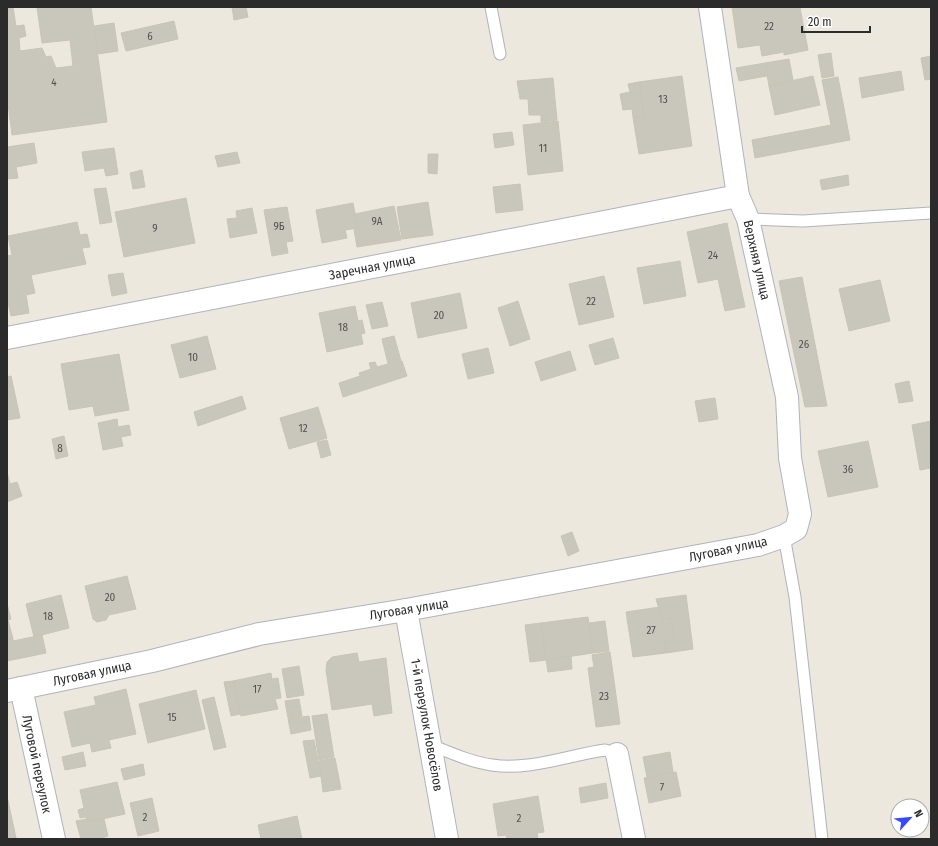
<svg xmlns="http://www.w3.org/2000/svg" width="938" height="846" viewBox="0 0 938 846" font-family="'Fira Sans Condensed',sans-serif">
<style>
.building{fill:#c9c6bb;stroke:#c9c4b6}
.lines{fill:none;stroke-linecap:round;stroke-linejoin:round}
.lane-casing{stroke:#b1b2bf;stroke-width:13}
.street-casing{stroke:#b1b2bf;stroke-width:24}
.lane{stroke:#fff;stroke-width:11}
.street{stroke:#fff;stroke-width:22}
.labels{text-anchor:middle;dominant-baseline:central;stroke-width:4;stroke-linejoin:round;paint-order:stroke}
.number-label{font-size:11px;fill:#52524f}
.street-label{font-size:13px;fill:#2b2b2b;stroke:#fff}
</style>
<rect width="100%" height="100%" fill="#ede8dd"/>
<g class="building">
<path d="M7,7H13L16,26L24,25L26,36L19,38L20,51L42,48L46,57L51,56L56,68L73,66L70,40L42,43L37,7H91L107,122L12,135L7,96Z"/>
<path d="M232,7H246L248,17L234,20Z"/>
<path d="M732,7H806L800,8L808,50L784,55V52L762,56L760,45L738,48Z"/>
<path d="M174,21L178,39L126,51L121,33Z"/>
<path d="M114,23L118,51L98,54L94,26Z"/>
<path d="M831,53L834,76L822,78L818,55Z"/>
<path d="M931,56V79L925,80L921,58Z"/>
<path d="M789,59L793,80L769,86L765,63Z"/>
<path d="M765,63L767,76L739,81L736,68Z"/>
<path d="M901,71L904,90L862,98L859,78Z"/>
<path d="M682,76L692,146L639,154L633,117L644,116L639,82Z"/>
<path d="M813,76L820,105L775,115L769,86Z"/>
<path d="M838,77L850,140L755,158L752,140L831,125L822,80Z"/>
<path d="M553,78L557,120L541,122V115H529L528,99H520L517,81Z"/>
<path d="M639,82L644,116L633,117L632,109L623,110L620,94L630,92L628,84Z"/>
<path d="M558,121L563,171L528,175L523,125Z"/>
<path d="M512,132L514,145L495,148L493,134Z"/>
<path d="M34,143L37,163L16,167L18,178L7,179V147Z"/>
<path d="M114,148L118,174L106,176L104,168L85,171L82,152Z"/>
<path d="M237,152L240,163L218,167L215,156Z"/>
<path d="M428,154H438L437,174L428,173Z"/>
<path d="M142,170L145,187L133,189L130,173Z"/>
<path d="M848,175L849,185L822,190L820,180Z"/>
<path d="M520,184L523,210L496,213L493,187Z"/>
<path d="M106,188L112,222L100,224L94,189Z"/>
<path d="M186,198L195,243L124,257L115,212Z"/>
<path d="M428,202L433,235L402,239L397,207Z"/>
<path d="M353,203L358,228L345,230L347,238L322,243L316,210Z"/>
<path d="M394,206L401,240L357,247L354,229L358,228L355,214Z"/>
<path d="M287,207L293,241L286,242L288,253L272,256L264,210Z"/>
<path d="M252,208L257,233L230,238L227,219L237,218L236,211Z"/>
<path d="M77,222L80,235L87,234L90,247L82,248L86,264L31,275L35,293L26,295L29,313L11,316L7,298V256L12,255L8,236Z"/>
<path d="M727,223L745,307L725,311L718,279L698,283L687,232Z"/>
<path d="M680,261L686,296L644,304L637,268Z"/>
<path d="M123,273L127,293L112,296L108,275Z"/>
<path d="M604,276L614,317L579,325L569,284Z"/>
<path d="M802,277L827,406L805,407L779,281Z"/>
<path d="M880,280L890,321L849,331L839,289Z"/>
<path d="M460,293L467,328L418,338L411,303Z"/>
<path d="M518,301L530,339L510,346L498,308Z"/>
<path d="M382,302L388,326L372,329L366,305Z"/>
<path d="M355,306L358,321L362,320L365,333L361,334L363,344L327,352L319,313Z"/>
<path d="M207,336L216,369L180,378L171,345Z"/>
<path d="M394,336L401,361H402L407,376L343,397L339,383L360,376L359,373L371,369L369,363L375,362L377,367L388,364L382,339Z"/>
<path d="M613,338L619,358L595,365L589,345Z"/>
<path d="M488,348L494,373L468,379L462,354Z"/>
<path d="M570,351L576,370L541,381L535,362Z"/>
<path d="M119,354L129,410L95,416L93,406L69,410L61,364Z"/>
<path d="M11,376L20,418L7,420V377Z"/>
<path d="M909,381L913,401L899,403L895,384Z"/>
<path d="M242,396L246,409L198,426L194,412Z"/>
<path d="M715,398L718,419L699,422L695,401Z"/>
<path d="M318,407L327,438L289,449L280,418Z"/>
<path d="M117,419L118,427L129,425L131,435L121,437L123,446L103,450L98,423Z"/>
<path d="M931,421V468L920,470L912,425Z"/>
<path d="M64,436L68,456L56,459L52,439Z"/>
<path d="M327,440L331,455L321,458L317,442Z"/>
<path d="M868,441L878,487L828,497L818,451Z"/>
<path d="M7,472L10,484L17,482L22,496L7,502Z"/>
<path d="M572,532L579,551L568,556L561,536Z"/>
<path d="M127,576L136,609L109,615L106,620L97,622L93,619L85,586Z"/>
<path d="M61,595L69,628L34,637L26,604Z"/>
<path d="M686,595L693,649L666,653L664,642L674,641L671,618L662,619L656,599Z"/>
<path d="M7,604L11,619L8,620L13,639L7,640Z"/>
<path d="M660,607L662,619L671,618L674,641L664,642L666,653L633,657L626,612Z"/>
<path d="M588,617L593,653L546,660L541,623Z"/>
<path d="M605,621L609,651L593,653L589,623Z"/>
<path d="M541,623L546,660L530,662L525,625Z"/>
<path d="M42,635L46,653L7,661V640L13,639V641Z"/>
<path d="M610,652L620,724L596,727L588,668L594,667L592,655Z"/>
<path d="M357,653L359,662L386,658L392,713L374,716L372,704L332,710L326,670L327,662L332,657Z"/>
<path d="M571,656L572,669L548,672L546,660Z"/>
<path d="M299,666L304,695L287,698L282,669Z"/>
<path d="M271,673L272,679L278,678L281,698L275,699L278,709L241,716L233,681Z"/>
<path d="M233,681L240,714L231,716L224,682Z"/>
<path d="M126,689L136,734L109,740L111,748L92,752L90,743L72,747L64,712L96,705L94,697Z"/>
<path d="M196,690L205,729L148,743L139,704Z"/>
<path d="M214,697L226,747L214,750L202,700Z"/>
<path d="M299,699L302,716L288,718L285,701Z"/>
<path d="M327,714L334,757L319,760L312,716Z"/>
<path d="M309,716L311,730L291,734L288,719Z"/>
<path d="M314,740L321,776L310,778L303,741Z"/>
<path d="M83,752L86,766L65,770L62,757Z"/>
<path d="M670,752L673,772L647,777L643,757Z"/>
<path d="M335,758L341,789L323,792L319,761Z"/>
<path d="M143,764L145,775L124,780L121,769Z"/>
<path d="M676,772L681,796L649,803L644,778Z"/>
<path d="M117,782L125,814L88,822L86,817L80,818L78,810L84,808L80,790Z"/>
<path d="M606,783L608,798L581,803L579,788Z"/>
<path d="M7,796L16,838L12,839H7Z"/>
<path d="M538,796L544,832L537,833L538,839H507L506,835L498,836L493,804Z"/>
<path d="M152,798L159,831L138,836L130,803Z"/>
<path d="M297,816L302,839H261L258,825Z"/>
<path d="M87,819L88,822L104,819L108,836L98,839H81L76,821Z"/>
</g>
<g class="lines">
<defs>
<g id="lane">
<path d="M491,7L500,54"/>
<path d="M748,219L803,221L931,213"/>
<path d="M784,536L795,597L822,839"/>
<path d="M431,745C451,753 471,762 492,765C529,771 569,755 605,750L617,754"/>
</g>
<g id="street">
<path d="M7,338L738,196"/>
<path d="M406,610L447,839"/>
<path d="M21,688L54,839"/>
<path d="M7,691L152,661L259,634L406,610L758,545L784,536L796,529L800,514L790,458L787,397L748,219L738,196L710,7"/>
<path d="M617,754L634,839"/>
</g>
</defs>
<use href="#lane" class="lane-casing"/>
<use href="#street" class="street-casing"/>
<use href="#lane" class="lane"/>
<use href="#street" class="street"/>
</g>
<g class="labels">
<g class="number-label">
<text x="769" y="26">22</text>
<text x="150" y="36">6</text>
<text x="54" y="82">4</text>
<text x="663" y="99">13</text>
<text x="543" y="148">11</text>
<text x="377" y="221">9А</text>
<text x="279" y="226">9Б</text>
<text x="155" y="228">9</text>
<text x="713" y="255">24</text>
<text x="591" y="301">22</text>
<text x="439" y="315">20</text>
<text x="343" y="327">18</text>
<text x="804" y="344">26</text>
<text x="193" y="357">10</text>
<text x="303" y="428">12</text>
<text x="60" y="448">8</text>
<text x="848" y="469">36</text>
<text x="110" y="597">20</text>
<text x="48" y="616">18</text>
<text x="651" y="630">27</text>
<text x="257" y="689">17</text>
<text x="604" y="696">23</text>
<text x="172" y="717">15</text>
<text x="662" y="787">7</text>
<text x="145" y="817">2</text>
<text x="519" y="818">2</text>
</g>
<g class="street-label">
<text transform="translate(757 260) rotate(77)">Верхняя улица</text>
<text transform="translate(372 267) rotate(-11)">Заречная улица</text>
<text transform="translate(728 549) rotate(-12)">Луговая улица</text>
<text transform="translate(409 609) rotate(-9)">Луговая улица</text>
<text transform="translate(92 673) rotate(-12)">Луговая улица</text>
<text transform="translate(427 725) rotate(80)">1-й переулок Новосёлов</text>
<text transform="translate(37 764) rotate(78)">Луговой переулок</text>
</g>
</g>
<rect width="938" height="846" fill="none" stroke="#2b2b2b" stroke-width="16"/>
<g transform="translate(910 818) rotate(63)"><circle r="19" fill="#ffffff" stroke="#aaaaaa"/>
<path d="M0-3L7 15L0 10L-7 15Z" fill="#384aff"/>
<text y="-6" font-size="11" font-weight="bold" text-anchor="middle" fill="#2b2b2b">N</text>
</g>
<path d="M802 26v6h68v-6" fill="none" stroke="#2b2b2b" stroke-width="2"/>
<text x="808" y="26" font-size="12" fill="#2b2b2b" stroke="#ffffff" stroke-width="3" paint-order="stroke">20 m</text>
</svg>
